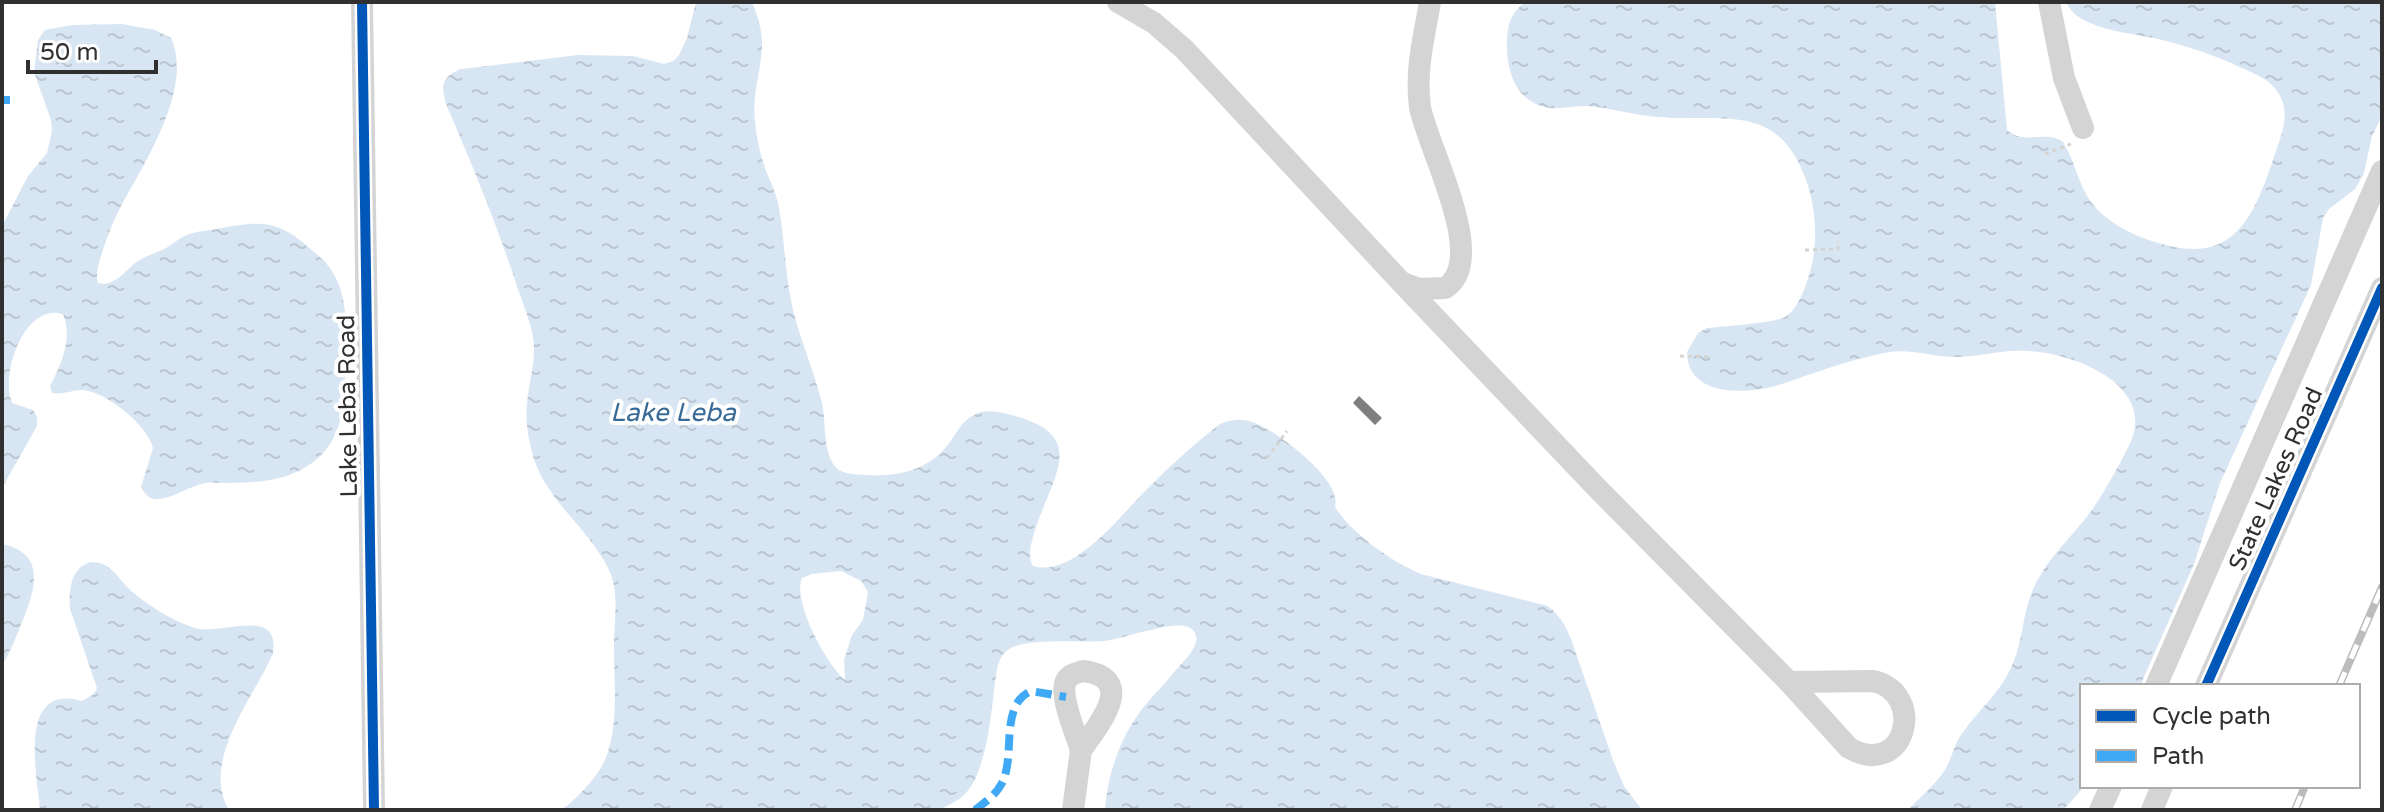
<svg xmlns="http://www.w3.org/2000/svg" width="2384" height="812" viewBox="0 0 2384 812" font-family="'Varela Round',sans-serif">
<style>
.water{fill:url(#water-ripples);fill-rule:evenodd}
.building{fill:#7f7f7f}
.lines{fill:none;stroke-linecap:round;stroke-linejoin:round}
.path{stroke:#d4d4d4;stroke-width:3;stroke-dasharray:4 4;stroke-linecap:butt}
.minor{stroke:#d4d4d4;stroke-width:22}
.rail-casing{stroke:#bcbcbc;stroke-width:8}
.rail{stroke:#fff;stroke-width:5;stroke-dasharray:15;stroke-linecap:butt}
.quiet{stroke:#3fa9f5;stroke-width:8;stroke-dasharray:16 8;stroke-linecap:butt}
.cycleway-casing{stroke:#fff;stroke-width:15}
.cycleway{stroke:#0057b8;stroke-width:10}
.labels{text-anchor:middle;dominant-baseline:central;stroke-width:8;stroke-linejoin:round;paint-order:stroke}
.street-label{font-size:24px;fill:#303030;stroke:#fff}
.water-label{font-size:26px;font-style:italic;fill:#386b97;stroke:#fff}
</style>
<defs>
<pattern id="water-ripples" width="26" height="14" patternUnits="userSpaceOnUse" patternTransform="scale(2)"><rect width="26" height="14" fill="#d8e6f3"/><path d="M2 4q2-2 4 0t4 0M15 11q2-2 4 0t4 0" fill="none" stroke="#bac6d1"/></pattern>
</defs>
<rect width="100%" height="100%" fill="#fff"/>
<g class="water">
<path d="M696,2H752C758,17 763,32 762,49C760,74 752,96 755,121C756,137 760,153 765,168C770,182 777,194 779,208C785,242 785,276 793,310C801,342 814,371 822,403C826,421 823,445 832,462C838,474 852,474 864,475C898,477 929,471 950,442C957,432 963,420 974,415C983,410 993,411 1003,413C1097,433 1049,478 1033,537C1030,547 1028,557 1033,566C1073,579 1122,514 1146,490C1169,467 1194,444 1220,424C1233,419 1244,418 1257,424C1279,433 1343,481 1335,507C1351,533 1392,562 1421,574L1548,606C1560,616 1565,625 1571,639L1613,760L1624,786L1642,810H1105C1107,775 1121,735 1143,708C1153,695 1165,684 1175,671C1182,663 1199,647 1196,636C1192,617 1158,629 1146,631C1132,634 1118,639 1105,641C1081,643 1025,637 1008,650C997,657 997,672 995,683C991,714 987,771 965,794C958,801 947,806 939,810H562C577,798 597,778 605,760C619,726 614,686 614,651C613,623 621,594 608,568C587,526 543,498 532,452C528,436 525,420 527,404C529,379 538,357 532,332C528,314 520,297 515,280C495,220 471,162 446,104C441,85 441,77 461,69L578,55L633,56L664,64L673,61L679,55L687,38ZM841,571L861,581L868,592L863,620L852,635L844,660L845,680C826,664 792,601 802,578L812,574Z"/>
<path d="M1525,2H1995L2007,130C2024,146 2046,129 2063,142C2075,161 2078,184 2091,202C2106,222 2130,234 2152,241C2231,268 2252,223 2274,157C2280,138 2290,117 2281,98C2274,82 2260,76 2244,69C2217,56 2188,46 2158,39C2136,34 2109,32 2088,22C2078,18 2070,11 2066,2H2382V116L2372,136L2364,173L2355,189L2329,209L2323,218L2311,285L2220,483L2194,564L2140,686H2082V786H2085L2064,809L1908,810C1920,797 1935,785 1945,770C1952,758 1954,744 1963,732C1978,711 1999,693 2010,670C2021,649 2022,622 2029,600C2039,569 2060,549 2080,525C2096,507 2107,486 2119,465C2125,453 2134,439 2135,426C2140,377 2065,352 2027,351C2003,349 1979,357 1955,357C1932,357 1914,349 1889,352C1862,357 1834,366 1808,375C1792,380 1777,387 1761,389C1731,394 1687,391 1687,352L1698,333L1707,328C1723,326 1774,323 1785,317C1800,308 1808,280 1812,264C1818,237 1815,205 1806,180C1778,102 1725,122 1659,117C1634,116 1610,107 1586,106C1574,106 1562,109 1550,108C1517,103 1507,74 1507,45C1507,26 1510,14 1525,2Z"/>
<path d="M122,24L155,30L171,38C194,87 144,164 121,206C113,221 107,237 102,253C99,263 95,273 98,283C115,288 126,269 138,261C147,255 157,253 166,248C173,244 179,238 187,235C196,231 207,231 216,229C255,222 275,218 306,245C315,253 326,261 332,271C347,294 347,327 346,354C345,385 347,427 324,452C300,479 263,483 229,483C221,483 213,482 205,483C190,486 173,498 159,499C150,500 145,495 141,487L153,448C148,426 107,392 83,390C72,390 63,395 52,393L50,386C61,364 73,340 63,314C24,303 0,374 12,403L33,410L37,417V426L2,488V226L28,176L47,153L52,131L51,120L34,72L38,40L45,30L50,29L72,25Z"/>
<path d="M2,544C49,554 34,593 21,625C15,639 10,653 2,665Z"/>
<path d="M91,562C111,562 117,577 130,590C148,605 172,621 195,628C220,636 280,605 273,653C254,698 200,760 229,810H40C37,775 17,682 82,701L94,694L97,688L70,609C69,590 70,568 91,562Z"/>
</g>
<path class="building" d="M1359,396L1382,418L1375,425L1353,403Z"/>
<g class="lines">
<g class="path">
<path d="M2045,154L2071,144"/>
<path d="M1805,250L1838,249V241"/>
<path d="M1680,356L1711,357"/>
<path d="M1267,458L1287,431"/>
</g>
<g class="minor">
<path d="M362,2L374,810"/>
<path d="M1118,2L1154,23L1184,49L1402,283L1598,489L1789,682"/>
<path d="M2049,2L2064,78L2083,128"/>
<path d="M1403,283L1419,289L1445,288C1490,260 1427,147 1420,107C1415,71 1424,37 1430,2"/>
<path d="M1083,671C1138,678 1099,725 1081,750C1076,734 1059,696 1066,681C1069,674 1077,673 1083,671Z"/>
<path d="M1873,681C1927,693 1906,780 1849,748L1789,682Z"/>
<path d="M2156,686L2382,171"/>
<path d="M2206,686L2382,288"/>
<path d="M1073,810L1081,750"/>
<path d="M2100,810L2111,786"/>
<path d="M2152,810L2162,786"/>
</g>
<defs>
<g id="rail">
<path d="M2339,686L2382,587"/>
<path d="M2295,810L2305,786"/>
</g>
</defs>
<use href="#rail" class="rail-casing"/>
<use href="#rail" class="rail"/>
<g class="quiet">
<path d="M2,100H10"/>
<path d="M975,810C985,802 996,795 1002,783C1016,756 999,705 1031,691L1066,697"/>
</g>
<defs>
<g id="cycleway">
<path d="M362,2L374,810"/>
<path d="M2206,686L2382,288"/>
</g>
</defs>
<use href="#cycleway" class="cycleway-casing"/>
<use href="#cycleway" class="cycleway"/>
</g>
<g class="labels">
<g class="street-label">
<text transform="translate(348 406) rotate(-91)">Lake Leba Road</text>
<text transform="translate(2276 479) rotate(-66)">State Lakes Road</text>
</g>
<g class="water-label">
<text x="673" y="412">Lake Leba</text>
</g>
</g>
<rect width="2384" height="812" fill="none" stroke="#303030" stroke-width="8"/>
<rect x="2080" y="684" width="280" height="104" fill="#ffffff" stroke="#acacac" stroke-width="2"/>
<rect x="2096" y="710" width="40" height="12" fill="#0057b8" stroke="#acacac" stroke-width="2"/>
<text x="2152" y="724" font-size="24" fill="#303030">Cycle path</text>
<rect x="2096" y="750" width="40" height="12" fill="#3fa9f5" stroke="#acacac" stroke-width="2"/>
<text x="2152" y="764" font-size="24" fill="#303030">Path</text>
<path d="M28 60v12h128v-12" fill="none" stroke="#303030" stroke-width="4"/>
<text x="40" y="60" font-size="24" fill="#303030" stroke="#ffffff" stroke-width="6" paint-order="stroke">50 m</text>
</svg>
